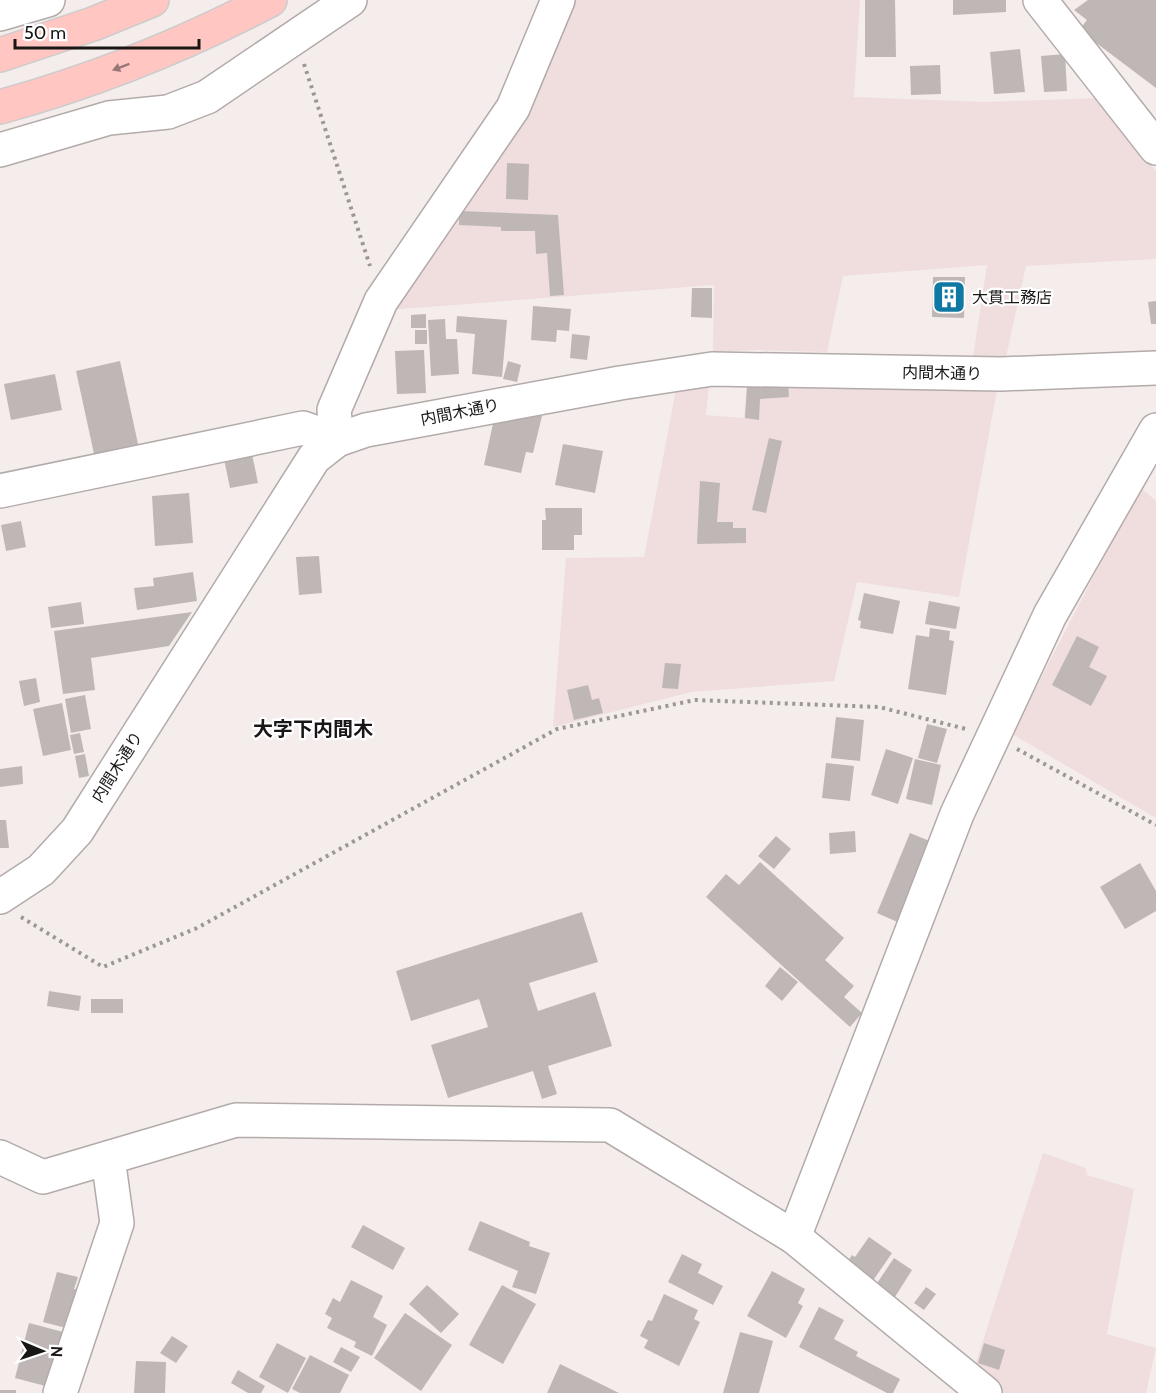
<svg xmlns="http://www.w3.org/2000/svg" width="1156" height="1393" viewBox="0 0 1156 1393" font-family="Cabin,'Noto Sans JP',sans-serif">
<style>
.built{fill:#efdedd}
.building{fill:#bfb7b6}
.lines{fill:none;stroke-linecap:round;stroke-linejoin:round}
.minor-casing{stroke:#b3abaa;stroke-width:36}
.highway-casing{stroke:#ccc;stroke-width:36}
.path{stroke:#9c9696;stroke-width:4;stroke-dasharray:3 4.5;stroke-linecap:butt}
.minor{stroke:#fff;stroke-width:33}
.highway{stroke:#ffc6c2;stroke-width:33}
.oneway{fill:#987775}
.labels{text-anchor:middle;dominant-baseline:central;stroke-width:4.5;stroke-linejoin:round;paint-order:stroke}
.poi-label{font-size:16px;fill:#191616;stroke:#fff;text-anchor:start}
.street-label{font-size:16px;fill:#191616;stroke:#fff}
.quarter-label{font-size:20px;font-weight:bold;fill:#191616;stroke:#fff}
</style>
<rect width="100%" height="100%" fill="#f5edec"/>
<g class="built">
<path d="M571,0H860L854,97L986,102L1098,98L1156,171V259L1026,266L1006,357H973L987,265L843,276L827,352L756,350L713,352L714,285L388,310L461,204L555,52Z"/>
<path d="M709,386L706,415L744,418L747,386L997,390L959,597L857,582L834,681L691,692L553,727L566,558L644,557L676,390Z"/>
<path d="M1140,487L1156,501V818L1012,734Z"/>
<path d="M1043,1153L1086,1168L1087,1175L1134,1189L1107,1334L1156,1348L1146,1393H1003L973,1372Z"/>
</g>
<g class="building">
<path d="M865,0H895L896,57H865Z"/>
<path d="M953,0H1006V12L953,15Z"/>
<path d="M1088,0H1156V88L1079,30L1087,20L1074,10Z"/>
<path d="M1020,49L1025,92L994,94L990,52Z"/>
<path d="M1065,54L1067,91L1044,92L1041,56Z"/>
<path d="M940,65L941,94L911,95L910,66Z"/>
<path d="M507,163L529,164L528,200L506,199Z"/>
<path d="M459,211L558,215L564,295L550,296L547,253L536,254L535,231H501V227L459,225Z"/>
<path d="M933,277H965L964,318L932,317Z"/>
<path d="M692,288H712V318L691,317Z"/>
<path d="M1156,301V324H1151L1148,302Z"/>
<path d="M533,306L571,309L569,331L557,330L556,342L531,340Z"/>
<path d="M426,314V328H411V315Z"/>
<path d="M457,316L507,320L502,377L472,374L475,334L456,332Z"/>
<path d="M445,319L446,339H457L459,374L431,376L428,320Z"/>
<rect x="415" y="330" width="12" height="14"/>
<path d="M572,334L590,336L587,360L570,358Z"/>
<path d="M424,350L426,393L397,394L395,351Z"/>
<path d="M120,361L140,453L96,463L76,371Z"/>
<path d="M508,361L521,365L517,382L503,379Z"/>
<path d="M55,374L62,410L11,420L4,384Z"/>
<path d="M788,382L789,397L760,399L759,420L745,418L747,386Z"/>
<path d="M526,412L542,416L533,453L526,452L521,473L484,465L494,419L507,422L508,415Z"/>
<path d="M769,438L782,441L766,513L752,510Z"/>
<path d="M563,444L603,451L595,493L555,485Z"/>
<path d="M252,454L258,483L230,488L224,459Z"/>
<path d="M700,481L720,483L717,522H733V528H746V543L697,544Z"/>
<path d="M189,493L193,543L155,546L152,496Z"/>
<path d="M545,508H582V535H574V550H542V520H546Z"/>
<path d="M21,521L26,547L6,551L1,525Z"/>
<path d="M319,556L322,593L299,595L296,557Z"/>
<path d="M193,572L197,601L137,610L134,588L154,586L153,578Z"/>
<path d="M864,593L900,601L893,634L860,628L861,621L858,620Z"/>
<path d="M929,601L960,607L956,629L925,624Z"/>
<path d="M81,602L84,624L51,628L48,607Z"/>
<path d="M192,612L169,646L91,658L95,690L63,694L54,631Z"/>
<path d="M930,628L950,631L949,640L954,641L946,695L908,689L916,635L929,637Z"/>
<path d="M1077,636L1099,647L1089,667L1107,676L1091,706L1052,685Z"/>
<path d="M665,663L681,664L678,689L662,688Z"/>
<path d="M36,678L40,702L24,706L19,681Z"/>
<path d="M588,685L592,700L599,698L603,713L574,720L567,690Z"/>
<path d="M85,695L91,729L71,733L65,699Z"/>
<path d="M62,703L71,750L43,756L33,709Z"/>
<path d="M836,717L864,720L860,761L831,758Z"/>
<path d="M927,724L947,729L937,763L918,758Z"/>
<path d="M80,733L84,752L74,754L70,735Z"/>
<path d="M886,749L913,758L898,804L871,795Z"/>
<path d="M85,754L89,776L79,778L75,756Z"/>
<path d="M915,759L941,765L932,805L906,799Z"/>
<path d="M826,763L854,766L850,801L822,798Z"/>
<path d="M22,766L23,784L0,787V769Z"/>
<path d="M0,820H6L9,848H0Z"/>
<path d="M855,831L856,852L830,854L829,833Z"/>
<path d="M910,833L932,842L902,924L877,913Z"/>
<path d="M776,836L791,849L774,869L758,856Z"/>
<path d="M760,862L844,938L825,960L854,986L844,997L862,1013L850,1027L706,897L726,874L739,885Z"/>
<path d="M1140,863L1156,891V911L1125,929L1100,887Z"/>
<path d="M582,912L598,962L529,983L538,1011L595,992L612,1046L548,1066L557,1094L542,1099L533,1071L448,1098L431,1045L488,1027L479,999L411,1021L396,971Z"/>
<path d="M780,967L798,982L782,1001L765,986Z"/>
<path d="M49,991L81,996L79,1011L47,1006Z"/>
<rect x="91" y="999" width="32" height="14"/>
<path d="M480,1221L530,1242L529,1246L550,1253L536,1294L512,1287L518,1271L468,1250Z"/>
<path d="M363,1225L405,1248L393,1270L351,1247Z"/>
<path d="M869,1237L892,1253L872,1282L846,1264L852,1255L855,1257Z"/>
<path d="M682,1254L702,1264L698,1273L723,1286L713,1305L668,1282Z"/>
<path d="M894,1258L912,1270L888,1308L869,1295Z"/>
<path d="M772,1271L805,1289L798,1303L803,1306L786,1338L747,1316Z"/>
<path d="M57,1272L78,1277L74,1289L80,1290L70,1329L43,1322Z"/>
<path d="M351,1280L383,1296L373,1317L387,1325L372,1356L354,1347L356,1342L327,1328L332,1318L325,1314L333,1298L340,1302Z"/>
<path d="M427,1285L459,1314L441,1333L409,1304Z"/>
<path d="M502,1285L536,1304L503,1364L469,1345Z"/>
<path d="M926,1287L936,1294L924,1310L914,1303Z"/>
<path d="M664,1294L698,1310L694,1319L700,1322L679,1366L644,1348L648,1340L640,1336L648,1320L652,1321Z"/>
<path d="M819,1307L844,1320L834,1339L858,1352L856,1356L900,1379L893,1393H887L799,1347Z"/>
<path d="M405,1313L452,1345L421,1391L374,1358Z"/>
<path d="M29,1323L67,1333L53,1388L15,1378Z"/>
<path d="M740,1332L773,1341L759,1393H723Z"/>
<path d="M172,1336L188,1346L176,1363L160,1353Z"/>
<path d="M277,1343L306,1358L288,1393L259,1377Z"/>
<path d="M984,1343L1005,1350L999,1370L978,1363Z"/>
<path d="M341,1347L360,1357L351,1372L333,1362Z"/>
<path d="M310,1355L349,1375L340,1393H300L292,1389Z"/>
<path d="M136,1361L166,1362L165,1393H134Z"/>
<path d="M560,1364L619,1393H547Z"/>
<path d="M238,1370L265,1386L261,1393H248L231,1383Z"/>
<rect x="0" y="1390" width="16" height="3"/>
</g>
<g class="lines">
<defs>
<g id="minor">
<path d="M1040,0L1156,148"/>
<path d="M0,14L48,0"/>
<path d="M0,150L109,118L168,112L207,97L350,0"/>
<path d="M0,491L303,428L337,440L334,410L381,301L513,108L558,0"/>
<path d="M0,897L41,870L77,831L314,458L337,440L366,430L620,383L712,369L1001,374L1156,368"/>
<path d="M0,1157L43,1177L236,1120L610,1125L794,1237L985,1393"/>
<path d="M794,1237L957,814L1050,615L1156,430"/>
<path d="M60,1393L117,1223L108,1158"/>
</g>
<g id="highway">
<path d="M0,55L93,24L152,0"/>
<path d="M0,107C94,81 184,45 270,0"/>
</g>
</defs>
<use href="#minor" class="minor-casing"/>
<use href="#highway" class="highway-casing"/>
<g class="path">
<path d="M304,64L370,266"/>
<path d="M1017,749L1156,825"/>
<path d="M21,917L103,967L197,928L557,729L695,700L879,707L966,729"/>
</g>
<use href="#minor" class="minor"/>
<use href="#highway" class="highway"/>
</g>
<defs><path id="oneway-solid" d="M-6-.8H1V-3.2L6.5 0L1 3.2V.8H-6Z" transform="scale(1.5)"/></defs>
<use class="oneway" href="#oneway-solid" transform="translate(121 67) rotate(159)"/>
<defs>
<symbol id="building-square" viewBox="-11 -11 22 22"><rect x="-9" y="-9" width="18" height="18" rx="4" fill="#0f78a3" stroke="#fff"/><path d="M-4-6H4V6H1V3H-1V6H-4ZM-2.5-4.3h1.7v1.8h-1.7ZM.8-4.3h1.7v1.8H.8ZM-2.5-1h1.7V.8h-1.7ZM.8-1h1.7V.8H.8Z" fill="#fff"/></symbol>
</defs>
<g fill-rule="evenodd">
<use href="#building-square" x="930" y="278" width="38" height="38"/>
</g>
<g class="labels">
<g class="poi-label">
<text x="972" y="297">大貫工務店</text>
</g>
<g class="street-label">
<text transform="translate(942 373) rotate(1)">内間木通り</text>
<text transform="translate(460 412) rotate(-11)">内間木通り</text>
<text transform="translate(117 767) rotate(-58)">内間木通り</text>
</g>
<g class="quarter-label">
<text x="313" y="729">大字下内間木</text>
</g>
</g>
<g transform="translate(42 1351) rotate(92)" stroke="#ffffff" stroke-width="4.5" paint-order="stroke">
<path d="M0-4.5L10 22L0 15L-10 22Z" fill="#191616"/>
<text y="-9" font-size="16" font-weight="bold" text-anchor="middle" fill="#191616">N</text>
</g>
<path d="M15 39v9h184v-9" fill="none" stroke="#191616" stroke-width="3"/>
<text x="24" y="39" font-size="18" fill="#191616" stroke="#ffffff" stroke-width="4.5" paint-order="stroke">50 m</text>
</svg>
